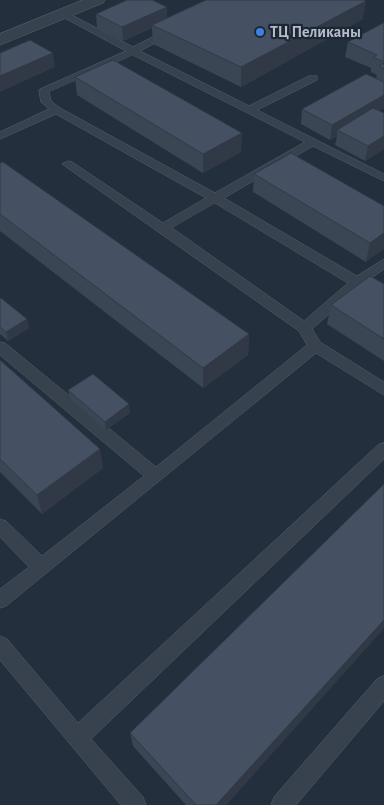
<svg xmlns="http://www.w3.org/2000/svg" width="384" height="805" viewBox="0 0 384 805" font-family="'Alegreya Sans',sans-serif">
<style>
.lines{fill:none;stroke-linecap:round;stroke-linejoin:round}
.lane-casing{stroke:#565f6c;stroke-width:1}
.street-casing{stroke:#565f6c;stroke-width:1}
.lane{fill:#38414e;fill-rule:evenodd}
.street{fill:#38414e;fill-rule:evenodd}
.wall{fill:#3b4654}
.shaded-wall{fill:#303945}
.building{fill:#455162;stroke:#303945}
.shop-dot{fill:#3f7fe0;stroke:#1d2633;stroke-width:2}
.labels{text-anchor:middle;dominant-baseline:central;stroke-width:4.5;stroke-linejoin:round;paint-order:stroke}
.far-poi-label{font-size:16px;font-weight:bold;fill:#b4bcc9;stroke:#1d2633;text-anchor:start}
</style>
<rect width="100%" height="100%" fill="#242f3e"/>
<g class="lines">
<defs>
<g id="lane">
<path d="M64,11L133,47L166,30H172V34L140,51L249,106L309,76H317V80L257,110L384,174V181L313,146L224,198L357,276L384,259V269L362,285L312,329L320,342L384,382V395L316,353L6,606L0,608V589L29,567L0,537V519L6,521L42,556L144,476L0,355V342L5,343L156,467L307,345L299,331L62,164L68,161L72,162L163,223L206,198L56,114L0,139V132L49,109L41,102L39,91L40,89L126,51L61,16L60,14ZM133,55L305,142L215,193L60,108L51,101L49,92ZM215,203L348,283L304,321L172,228Z"/>
<path d="M384,443V459L91,739L143,797L146,805H121L0,660V636L7,639L78,723L378,445Z"/>
<path d="M384,676V701L296,805H271L274,797L377,679Z"/>
</g>
<path id="street" d="M83,0H105L103,3L0,45V34Z"/>
</defs>
<use href="#lane" class="lane-casing"/>
<use href="#street" class="street-casing"/>
<use href="#lane" class="lane"/>
<use href="#street" class="street"/>
</g>
<g class="wall">
<path d="M167,7V18L363,19L241,87L153,44L152,28L123,41L97,28L96,14Z"/>
<path d="M384,23V108L379,111L384,113V149L365,161L335,145L337,136L330,140L301,124L302,109L376,79L377,75L371,72V68L345,57L348,42Z"/>
<path d="M75,77L241,152L203,173L77,95Z"/>
<path d="M0,163L249,334L248,355L203,388L0,231Z"/>
<path d="M254,174L384,206L366,262L253,192Z"/>
<path d="M384,284V361L327,324L331,305Z"/>
<path d="M0,299L27,319L29,328L8,341L0,334Z"/>
<path d="M0,360L103,468L42,514L0,472Z"/>
<path d="M68,390L130,413L106,430L70,399Z"/>
<path d="M384,484V628L226,805H186L133,746L130,733Z"/>
</g>
<g class="shaded-wall">
<path d="M366,1L363,19L241,87V67Z"/>
<path d="M167,7V21L152,25V28L123,41L122,27Z"/>
<path d="M53,53L55,67L0,92V76Z"/>
<path d="M384,95V108L342,133L337,130V136L330,140L332,125Z"/>
<path d="M242,133L241,152L203,173V154Z"/>
<path d="M384,136V149L365,161L368,146Z"/>
<path d="M384,233V249L366,262L370,243Z"/>
<path d="M27,319L29,328L8,341L6,332Z"/>
<path d="M249,334L248,355L203,388V368Z"/>
<path d="M129,404L130,413L106,430L105,422Z"/>
<path d="M100,449L103,468L42,514L37,495Z"/>
<path d="M384,620V628L226,805H216Z"/>
</g>
<g class="building">
<path d="M127,0H152L167,7L122,27L96,14Z"/>
<path d="M206,0H364L366,1L241,67L152,25Z"/>
<path d="M383,23H384V62L373,57L377,55L348,42Z"/>
<path d="M30,40L53,53L0,76V53Z"/>
<path d="M113,60L242,133L203,154L75,77Z"/>
<path d="M384,63V69L379,66Z"/>
<path d="M366,74L384,82V95L332,125L302,109Z"/>
<path d="M373,108L384,113V136L368,146L337,130Z"/>
<path d="M291,153L384,206V233L370,243L254,174Z"/>
<path d="M3,162L249,334L203,368L0,214V163Z"/>
<path d="M370,276L384,284V339L331,305Z"/>
<path d="M1,298L27,319L6,332L0,327V299Z"/>
<path d="M0,360L100,449L37,495L0,459Z"/>
<path d="M93,374L129,404L105,422L68,390Z"/>
<path d="M384,484V620L216,805H196L130,733Z"/>
</g>
<circle class="shop-dot" cx="260" cy="32" r="5"/>
<g class="labels">
<g class="far-poi-label">
<text x="270" y="32">ТЦ Пеликаны</text>
</g>
</g>
</svg>
